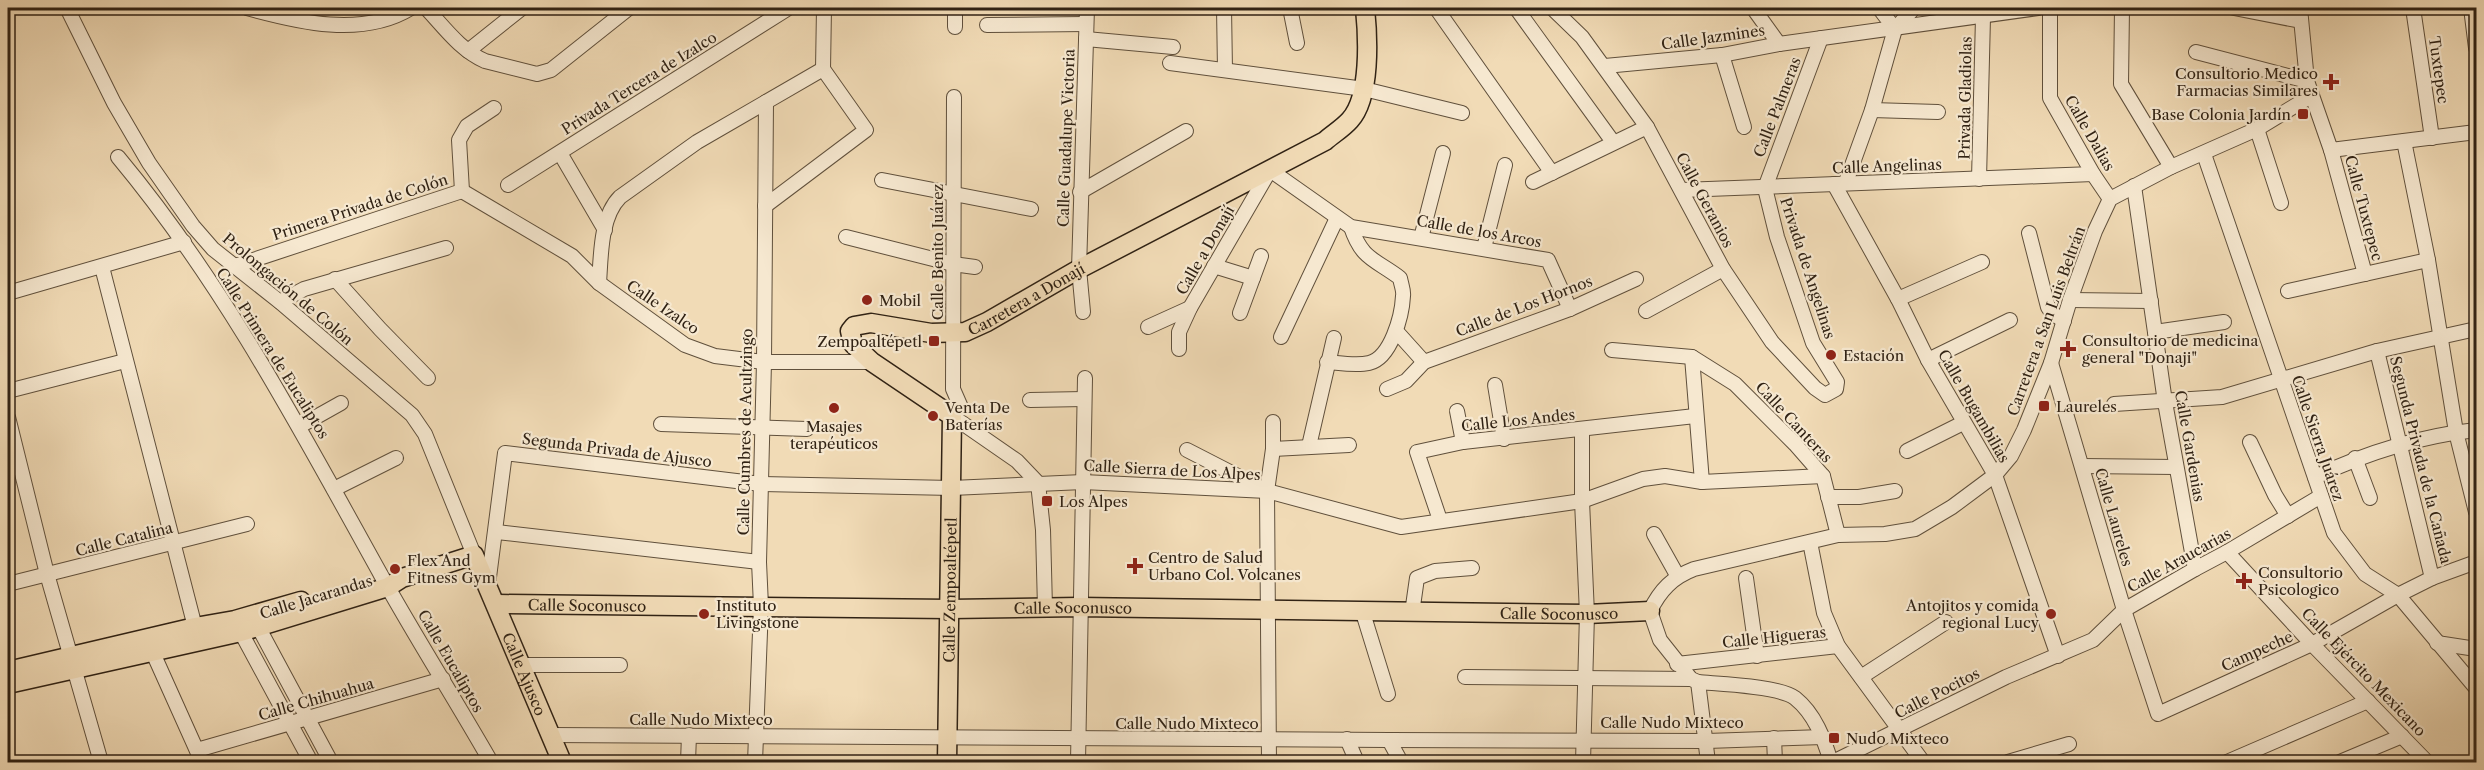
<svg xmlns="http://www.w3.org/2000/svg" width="2484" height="770" viewBox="0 0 2484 770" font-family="'Libre Caslon Text',serif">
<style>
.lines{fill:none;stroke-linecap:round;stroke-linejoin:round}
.minor-casing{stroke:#60503c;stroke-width:16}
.major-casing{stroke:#302214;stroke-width:21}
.minor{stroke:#f6e8d0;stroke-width:14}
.major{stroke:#f1dbb6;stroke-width:18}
.poi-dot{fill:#8f2418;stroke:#f6e8d0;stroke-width:2}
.labels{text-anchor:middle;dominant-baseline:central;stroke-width:4.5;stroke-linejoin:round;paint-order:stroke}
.street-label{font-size:15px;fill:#302214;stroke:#f6e8d0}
.poi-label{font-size:15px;fill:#302214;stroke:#f6e8d0;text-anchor:start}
</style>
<rect width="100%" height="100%" fill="#f1dbb6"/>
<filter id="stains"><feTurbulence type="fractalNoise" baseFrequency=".00333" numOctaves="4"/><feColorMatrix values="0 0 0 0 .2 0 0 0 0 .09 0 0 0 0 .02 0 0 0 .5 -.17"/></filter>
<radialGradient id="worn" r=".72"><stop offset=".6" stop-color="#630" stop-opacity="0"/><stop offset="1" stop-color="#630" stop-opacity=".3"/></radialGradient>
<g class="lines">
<defs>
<g id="minor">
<path d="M67,8L114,103L149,163L193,226L213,249L280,302L412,415L425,434L474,555"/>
<path d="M247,8C298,22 362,38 411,8"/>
<path d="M426,8C444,27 460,50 485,61L537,74L551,70L629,8"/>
<path d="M1224,8L1225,70"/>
<path d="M1290,8L1297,43"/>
<path d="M1436,8L1552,173"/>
<path d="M1516,8L1613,142"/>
<path d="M1552,8L1582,37L1647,127L1723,269L1772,342L1815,388L1825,395L1836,389L1837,382L1813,343L1777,237L1765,188L1821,38"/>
<path d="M1753,8L1779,44"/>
<path d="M1879,8L1895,29"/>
<path d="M2050,8V98L2093,174L2110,199"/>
<path d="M2122,8L2121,84L2171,167"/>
<path d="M2234,8L2301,21"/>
<path d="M2300,8L2307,81L2331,150L2476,132"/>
<path d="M2413,8L2432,138"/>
<path d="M2471,8L2476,48"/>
<path d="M987,25L1086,24"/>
<path d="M955,27V8"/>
<path d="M1086,39L1173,47"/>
<path d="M468,51L522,8"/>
<path d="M2196,52L2307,81"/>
<path d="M1722,55L1744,127"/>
<path d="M1170,63L1364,89L1462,113"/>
<path d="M1605,66L1722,55L1779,44L2038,8"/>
<path d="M823,69L824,8"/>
<path d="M954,97L953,389L960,405"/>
<path d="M1872,110L1938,112"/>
<path d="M2257,129L2281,203"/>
<path d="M2404,141L2428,260L2456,432L2476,512"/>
<path d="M2331,150L2365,274"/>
<path d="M560,153L605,230"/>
<path d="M2204,154L2334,533L2365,574L2398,595L2476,688"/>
<path d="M118,157C224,284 301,431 381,575C416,638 455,699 491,762"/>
<path d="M1979,179L1983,17"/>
<path d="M882,180L1031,209"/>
<path d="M1533,182L1647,127"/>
<path d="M1846,182L1872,110L1895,29L1914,8"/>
<path d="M1834,184L1898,299L1928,360L1995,475L2058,656"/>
<path d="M508,185L787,9"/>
<path d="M2134,186L2165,402L2195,569"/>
<path d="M1682,190L2093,174"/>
<path d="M462,191L572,256L599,283L685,345L715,356L764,362H872"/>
<path d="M462,191L459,140L467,126L494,108"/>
<path d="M1080,192L1186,131"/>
<path d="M2029,233L2048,307L2052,313L2064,321"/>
<path d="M846,237L953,264L975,267"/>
<path d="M1421,238L1443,153"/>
<path d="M1484,248L1505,165"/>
<path d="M235,266L462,191"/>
<path d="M1214,266L1253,278"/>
<path d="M102,267L195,627"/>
<path d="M335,279L380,329L428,378"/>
<path d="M599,283C601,257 600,217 620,197L697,142L823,69L866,130L765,206"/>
<path d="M2288,291L2428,260"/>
<path d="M8,293L184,242"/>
<path d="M1898,299L1982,262"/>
<path d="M2070,300L2151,301"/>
<path d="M280,302L304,289L446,248"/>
<path d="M1646,311L1723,269"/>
<path d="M1083,312L1079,269L1087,8"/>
<path d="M1240,313L1261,256"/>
<path d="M1148,327L1190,308"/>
<path d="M1397,332L1424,362"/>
<path d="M2155,332L2224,322"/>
<path d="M1281,337L1337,218"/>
<path d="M1179,349V332L1190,308L1270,170L1351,227L1548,260L1570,309"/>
<path d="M1612,350L1692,357L1735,384L1795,444L1823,476L1838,535"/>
<path d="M2377,351L2432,578"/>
<path d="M1692,357L1702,482"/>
<path d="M1928,360L2010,320"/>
<path d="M1327,362C1340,363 1356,366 1369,363C1391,358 1402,316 1403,296C1404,291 1401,284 1400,278C1375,259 1362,260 1351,227"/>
<path d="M2051,363L2124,610L2158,714L2312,644L2398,595L2432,578L2476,562"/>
<path d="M1495,385L1504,439"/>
<path d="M1387,389L1406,381L1424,362L1570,309L1636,279"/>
<path d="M8,391L125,361"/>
<path d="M1030,400L1084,399"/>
<path d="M2114,404L2222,397L2377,351L2476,329"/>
<path d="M1457,411L1463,442"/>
<path d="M952,416L1017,461L1038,483L1043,530L1045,608"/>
<path d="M8,417L47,574L101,762"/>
<path d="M661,424L807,429"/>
<path d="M300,426L341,403"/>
<path d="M1582,430V501L1587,614L1583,762"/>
<path d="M2250,442L2275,495L2288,516"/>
<path d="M1309,446L1334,338"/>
<path d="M1273,449L1349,445"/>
<path d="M1187,450L1263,489"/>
<path d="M1907,451L1963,423"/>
<path d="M2355,458L2370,498"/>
<path d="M2082,466L2176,467"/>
<path d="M2315,477C2366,453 2420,436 2476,430"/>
<path d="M334,489L396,458"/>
<path d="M1828,497H1859L1895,491"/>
<path d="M1440,520L1417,452L1463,442L1695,416"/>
<path d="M497,532L759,562"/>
<path d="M1654,534L1677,575"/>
<path d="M1810,542L1824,613L1838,646L1923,762"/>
<path d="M2227,552L2312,644L2427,762"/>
<path d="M1746,578L1757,656"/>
<path d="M8,584L247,524"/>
<path d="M488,585L505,453L761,484L952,488L1083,482L1267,491L1401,527L1582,501L1643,479L1665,476L1702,482L1823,476"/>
<path d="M1363,613L1388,694"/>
<path d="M1412,613L1417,578L1435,571L1472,568"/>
<path d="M254,619L331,762"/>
<path d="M237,625L311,762"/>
<path d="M2437,643L2476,649"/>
<path d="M149,644L202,762"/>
<path d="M1677,664L1838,646"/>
<path d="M521,665H620"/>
<path d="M1465,677L1691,679"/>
<path d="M1861,677L1946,622"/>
<path d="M1698,682L1708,762"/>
<path d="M550,735L1389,740L1707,741L1823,737"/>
<path d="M1774,738L1775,762"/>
<path d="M1347,739L1357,762"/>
<path d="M1389,740L1401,762"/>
<path d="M197,750L443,679"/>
<path d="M688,762L689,735"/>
<path d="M755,762L761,606L759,562L764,362L766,102"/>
<path d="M1078,762L1085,378"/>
<path d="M1269,762L1267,491L1273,449V422"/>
<path d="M1831,762C1824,739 1815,714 1795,698C1780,686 1719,684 1698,682L1691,679L1660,640L1650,611C1660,590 1673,577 1694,569L1838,535L1885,534L1915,529L1952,507L1995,475L2011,456L2024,430L2051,363L2070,300L2095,231L2110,199L2171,167L2257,129L2311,96"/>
<path d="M1833,762L2006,677L2093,640L2124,610L2195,569L2227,552L2321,496"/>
<path d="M2008,762L2069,744"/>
<path d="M2227,762L2368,701"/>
<path d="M2340,762L2402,736"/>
</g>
<g id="major">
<path id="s1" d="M497,604L950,609L1079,607L1587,614L1650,611"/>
<path d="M8,671L195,627L235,620L301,601"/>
<path id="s2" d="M8,684L241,632L388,587L402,578L474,555L562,762"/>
<path id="s3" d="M947,762L952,416L872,362L853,344L850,331L854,326L871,323L931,333L965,332L987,322L1079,269L1325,141C1333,134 1343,128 1350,120C1371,97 1368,37 1365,8"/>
</g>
</defs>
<use href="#minor" class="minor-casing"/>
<use href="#major" class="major-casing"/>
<use href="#minor" class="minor"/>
<use href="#major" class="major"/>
</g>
<g class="poi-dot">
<path d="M2328 73h6v6h6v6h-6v6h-6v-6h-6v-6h6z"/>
<rect x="2297" y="108" width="12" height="12" rx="3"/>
<circle cx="867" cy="300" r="6"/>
<rect x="928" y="335" width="12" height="12" rx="3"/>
<path d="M2065 340h6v6h6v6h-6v6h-6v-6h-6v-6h6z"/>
<circle cx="1831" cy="355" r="6"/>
<rect x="2038" y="400" width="12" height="12" rx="3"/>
<circle cx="834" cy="408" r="6"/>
<circle cx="933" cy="416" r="6"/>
<rect x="1041" y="495" width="12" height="12" rx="3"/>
<path d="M1132 557h6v6h6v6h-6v6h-6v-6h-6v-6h6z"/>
<circle cx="395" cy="569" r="6"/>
<path d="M2241 572h6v6h6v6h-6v6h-6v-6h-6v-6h6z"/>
<circle cx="704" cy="614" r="6"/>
<circle cx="2051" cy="614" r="6"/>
<rect x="1828" y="732" width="12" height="12" rx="3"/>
</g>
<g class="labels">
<g class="street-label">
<text transform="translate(1713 37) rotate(-8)">Calle Jazmines</text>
<text transform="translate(2439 70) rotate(82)">Tuxtepec</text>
<text transform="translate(639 83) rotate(-32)">Privada Tercera de Izalco</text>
<text transform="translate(1965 98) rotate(-89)">Privada Gladiolas</text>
<text transform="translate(1777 107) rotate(-69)">Calle Palmeras</text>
<text transform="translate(2090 133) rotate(60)">Calle Dalias</text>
<text transform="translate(1066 138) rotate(-88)">Calle Guadalupe Victoria</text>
<text transform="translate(1887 166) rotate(-2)">Calle Angelinas</text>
<text transform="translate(1705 200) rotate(62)">Calle Geranios</text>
<text transform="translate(360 207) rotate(-18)">Primera Privada de Colón</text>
<text transform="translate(2364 208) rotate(75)">Calle Tuxtepec</text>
<text transform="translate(1479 231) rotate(10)">Calle de los Arcos</text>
<text transform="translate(1205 250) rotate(-60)">Calle a Donají</text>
<text transform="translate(937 252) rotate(-90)">Calle Benito Juárez</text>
<text transform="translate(1808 268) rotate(72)">Privada de Angelinas</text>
<text transform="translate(288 289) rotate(40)">Prolongación de Colón</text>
<text stroke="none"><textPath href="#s3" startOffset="670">Carretera a Donají</textPath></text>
<text transform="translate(1524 306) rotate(-21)">Calle de Los Hornos</text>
<text transform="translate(663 307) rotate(34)">Calle Izalco</text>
<text transform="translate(2046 321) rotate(-70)">Carretera a San Luis Beltrán</text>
<text transform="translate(273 353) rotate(58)">Calle Primera de Eucaliptos</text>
<text transform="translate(1974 406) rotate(60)">Calle Bugambilias</text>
<text transform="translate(1518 420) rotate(-6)">Calle Los Andes</text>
<text transform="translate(1794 422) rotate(47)">Calle Canteras</text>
<text transform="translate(745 432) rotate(-89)">Calle Cumbres de Acultzingo</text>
<text transform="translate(2318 438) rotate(71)">Calle Sierra Juárez</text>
<text transform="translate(2190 446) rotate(80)">Calle Gardenias</text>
<text transform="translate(617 450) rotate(7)">Segunda Privada de Ajusco</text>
<text transform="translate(2421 460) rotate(76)">Segunda Privada de la Cañada</text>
<text transform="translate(1172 470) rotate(3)">Calle Sierra de Los Alpes</text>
<text transform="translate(2114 517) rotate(74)">Calle Laureles</text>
<text transform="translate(124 539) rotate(-14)">Calle Catalina</text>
<text transform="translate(2179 560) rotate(-29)">Calle Araucarias</text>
<text stroke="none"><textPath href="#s3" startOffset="172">Calle Zempoaltépetl</textPath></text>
<text transform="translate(316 597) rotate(-17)">Calle Jacarandas</text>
<text stroke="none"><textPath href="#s1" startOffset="90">Calle Soconusco</textPath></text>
<text stroke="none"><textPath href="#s1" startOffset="576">Calle Soconusco</textPath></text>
<text stroke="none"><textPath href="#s1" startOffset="1062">Calle Soconusco</textPath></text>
<text transform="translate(1774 637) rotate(-6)">Calle Higueras</text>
<text transform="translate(2257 651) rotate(-24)">Campeche</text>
<text transform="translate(451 661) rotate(60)">Calle Eucaliptos</text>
<text transform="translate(2364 672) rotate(46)">Calle Ejército Mexicano</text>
<text stroke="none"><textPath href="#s2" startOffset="614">Calle Ajusco</textPath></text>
<text transform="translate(1937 693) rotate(-27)">Calle Pocitos</text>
<text transform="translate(316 699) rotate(-16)">Calle Chihuahua</text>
<text x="701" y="719">Calle Nudo Mixteco</text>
<text x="1672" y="722">Calle Nudo Mixteco</text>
<text x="1187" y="723">Calle Nudo Mixteco</text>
</g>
<g class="poi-label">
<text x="2318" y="73" text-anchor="end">Consultorio Medico<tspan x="2318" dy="17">Farmacias Similares</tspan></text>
<text x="2291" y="114" text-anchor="end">Base Colonia Jardín</text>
<text x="879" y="300">Mobil</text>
<text x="2082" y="340">Consultorio de medicina<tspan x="2082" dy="17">general "Donaji"</tspan></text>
<text x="922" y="341" text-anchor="end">Zempoaltépetl</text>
<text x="1843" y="355">Estación</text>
<text x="2056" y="406">Laureles</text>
<text x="945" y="407">Venta De<tspan x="945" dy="17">Baterías</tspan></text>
<text x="834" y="426" text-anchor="middle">Masajes<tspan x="834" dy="17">terapéuticos</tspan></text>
<text x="1059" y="501">Los Alpes</text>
<text x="1148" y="557">Centro de Salud<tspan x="1148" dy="17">Urbano Col. Volcanes</tspan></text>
<text x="407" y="560">Flex And<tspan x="407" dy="17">Fitness Gym</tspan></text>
<text x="2258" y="572">Consultorio<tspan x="2258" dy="17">Psicologico</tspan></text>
<text x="716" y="605">Instituto<tspan x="716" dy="17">Livingstone</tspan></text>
<text x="2039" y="605" text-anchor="end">Antojitos y comida<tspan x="2039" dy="17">regional Lucy</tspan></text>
<text x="1846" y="738">Nudo Mixteco</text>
</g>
</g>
<rect width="2484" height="770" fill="none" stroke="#f1dbb6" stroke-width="30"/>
<rect x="9" y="9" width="2466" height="752" fill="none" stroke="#302214" stroke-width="3"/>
<rect x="15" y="15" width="2454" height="740" fill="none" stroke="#302214" stroke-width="1.5"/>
<rect width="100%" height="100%" filter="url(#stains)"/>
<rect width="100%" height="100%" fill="url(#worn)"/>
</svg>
